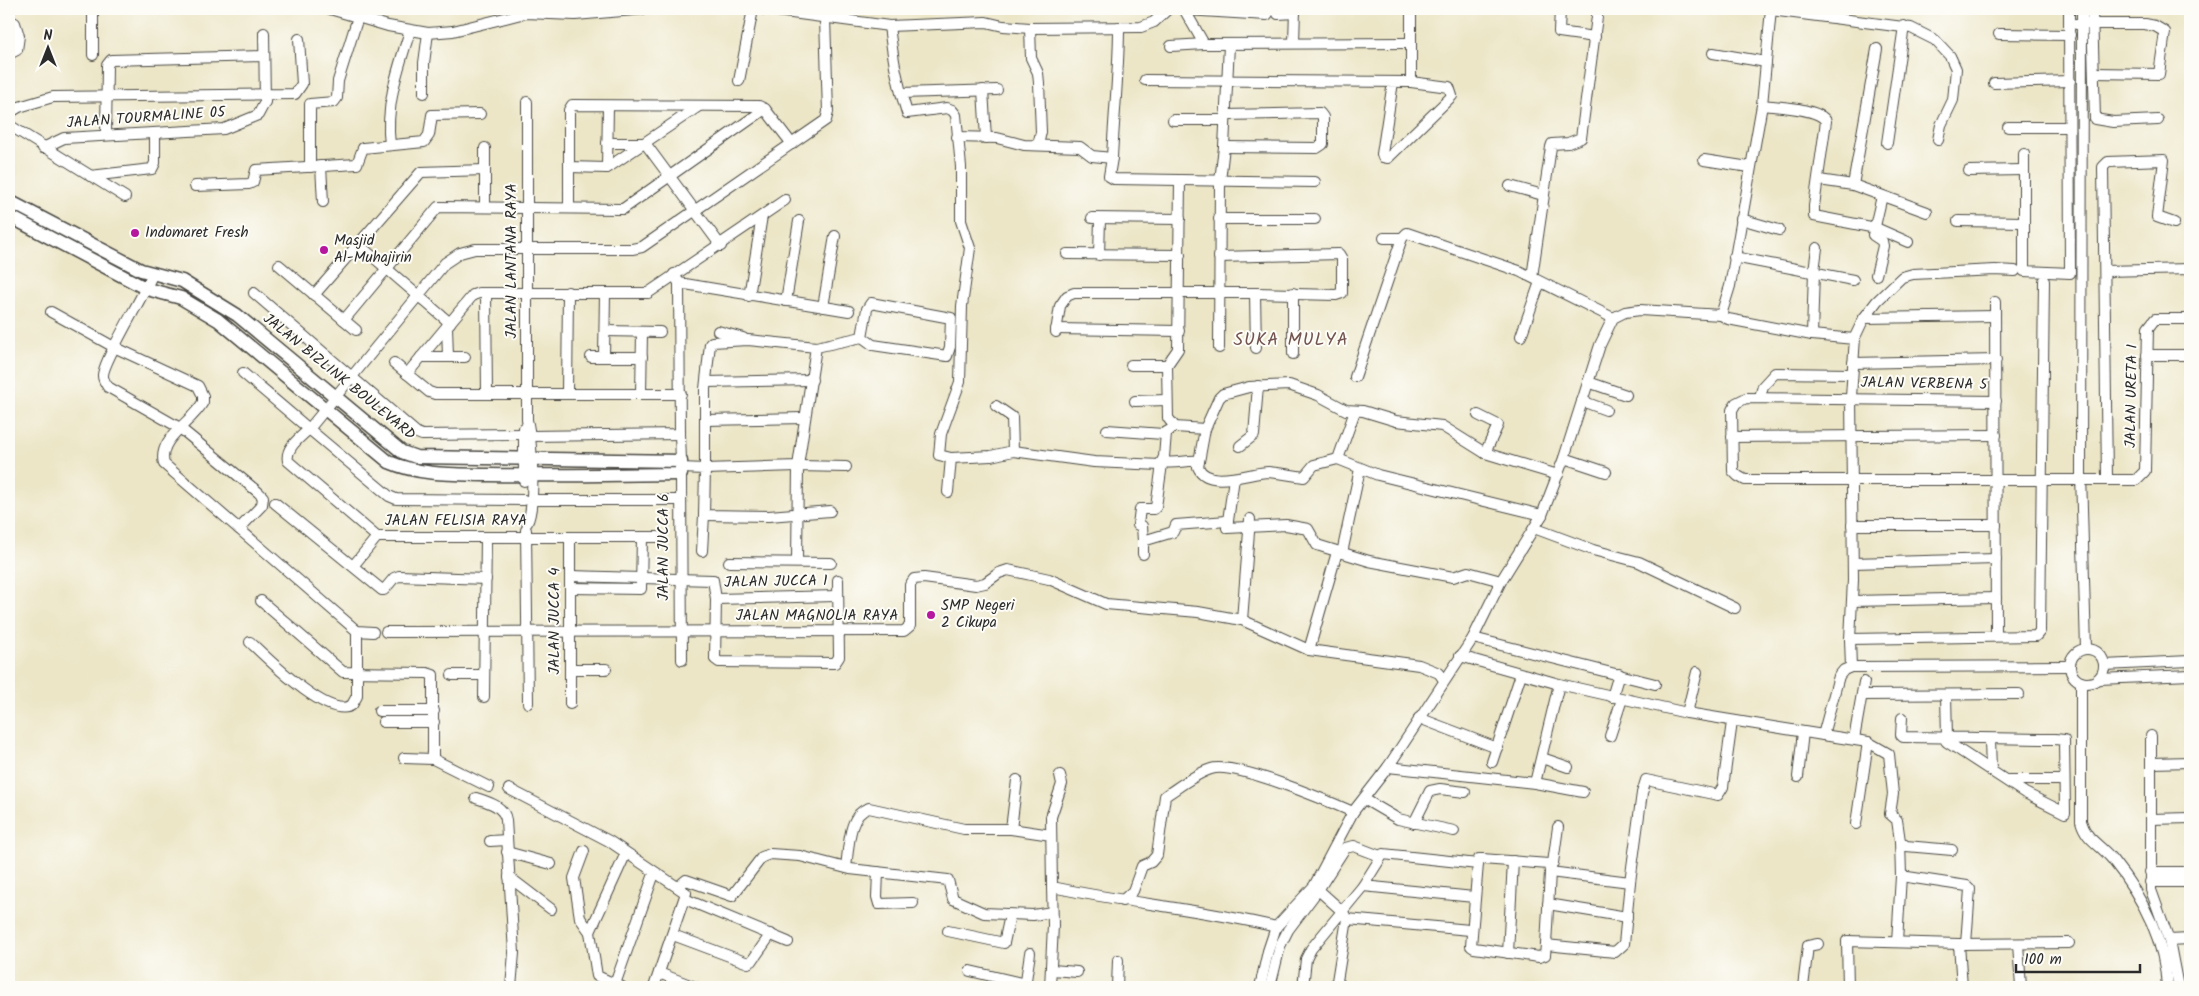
<svg xmlns="http://www.w3.org/2000/svg" width="2199" height="996" viewBox="0 0 2199 996" font-family="Kalam,sans-serif">
<style>
.lines{fill:none;stroke-linecap:round;stroke-linejoin:round}
.minor-casing{stroke:#484742;stroke-width:12}
.tertiary-casing{stroke:#484742;stroke-width:15}
.minor{stroke:#fff;stroke-width:10}
.tertiary{stroke:#fff;stroke-width:12}
.poi-dot{fill:#b5179e;stroke:#fdfcf7;stroke-width:2}
.labels{text-anchor:middle;dominant-baseline:central;stroke-width:4;stroke-linejoin:round;paint-order:stroke}
.street-label{font-size:15px;fill:#2b2b2b;stroke:#fdfcf7}
.poi-label{font-size:15px;fill:#2b2b2b;stroke:#fdfcf7;text-anchor:start}
.quarter-label{font-size:18px;letter-spacing:1px;fill:#735350;stroke:#fdfcf7}
</style>
<rect width="100%" height="100%" fill="#fdfcf7"/>
<filter id="ink" filterUnits="userSpaceOnUse"><feTurbulence type="fractalNoise" baseFrequency=".02" numOctaves="2"/><feDisplacementMap in="SourceGraphic" scale="10" xChannelSelector="R" yChannelSelector="G"/><feConvolveMatrix kernelMatrix="1 2 1 2 8 2 1 2 1" color-interpolation-filters="sRGB"/></filter>
<filter id="wash" filterUnits="userSpaceOnUse"><feTurbulence type="fractalNoise" baseFrequency=".0096" numOctaves="4" result="noise"/><feDisplacementMap in="SourceGraphic" scale="20" xChannelSelector="R" yChannelSelector="G"/><feGaussianBlur stdDeviation="1.12" result="paint"/><feColorMatrix in="noise" values="0 0 0 0 0 0 0 0 0 0 0 0 0 0 0 0 0 1.4 0 .05"/><feComposite in="paint" operator="in"/></filter>
<g filter="url(#wash)">
<rect width="100%" height="100%" fill="#ece6c7"/>
</g>
<g filter="url(#ink)">
<g class="lines">
<defs>
<g id="minor">
<path d="M93,9V55"/>
<path d="M330,9L388,26L428,33L453,31L525,13L575,15L646,9"/>
<path d="M762,9L889,26L986,22L1003,26L1030,28L1141,27L1154,22L1168,9"/>
<path d="M1184,9L1204,44L1411,43"/>
<path d="M1411,9V82"/>
<path d="M1560,9L1559,32L1595,37"/>
<path d="M2082,9L2081,474L2086,649"/>
<path d="M2092,9L2095,119L2113,122L2158,120"/>
<path d="M1186,10L1267,15L1271,9"/>
<path d="M1771,10L1911,28L1935,40L1950,56L1956,69L1953,100L1941,125L1938,140"/>
<path d="M1278,14L1295,13"/>
<path d="M9,20L15,23L19,36L17,50L9,54"/>
<path d="M2076,24H2145L2155,26L2165,32L2159,74L2094,73"/>
<path d="M889,26C893,58 897,83 907,113L947,108L952,110L956,115L961,167V221L970,248L962,306L960,382L941,434L939,455L951,458L991,456L1013,451L1094,462L1160,465L1164,457L1166,433"/>
<path d="M1030,28L1031,58L1038,73L1039,83L1041,132L1038,145"/>
<path d="M1999,34L2070,35"/>
<path d="M1294,43L1295,9"/>
<path d="M1171,46L1204,44"/>
<path d="M1713,53L1766,62"/>
<path d="M1145,80L1411,82L1449,87L1452,96L1388,158L1383,157L1382,154L1393,82"/>
<path d="M739,81L753,9"/>
<path d="M1994,83L2070,81"/>
<path d="M983,90L986,138"/>
<path d="M424,93V63L428,33"/>
<path d="M902,93L997,90"/>
<path d="M527,102V420C532,440 536,506 527,523"/>
<path d="M1762,105C1777,107 1818,108 1826,121L1814,206V216L1876,228L1908,242"/>
<path d="M9,113L19,107L53,97L295,94L302,84L299,39"/>
<path d="M1173,120H1225"/>
<path d="M9,125L125,197"/>
<path d="M2008,127H2069"/>
<path d="M106,134L107,65L111,60L264,56"/>
<path d="M957,137L997,138L1024,145L1080,147L1092,156L1112,158L1109,176L1114,179L1315,182"/>
<path d="M607,143H645L721,246"/>
<path d="M1887,143L1904,26"/>
<path d="M390,145C385,105 398,69 410,31"/>
<path d="M1224,147L1317,148L1323,144V117L1320,113L1225,115"/>
<path d="M43,148L64,138L224,129L258,115L265,102L264,33"/>
<path d="M485,148V207"/>
<path d="M2024,154V271L2070,273L2069,9"/>
<path d="M1112,158C1114,114 1119,71 1119,27"/>
<path d="M1704,160L1749,167"/>
<path d="M321,166L323,202"/>
<path d="M310,167V104L334,102L337,98L338,81L358,17"/>
<path d="M569,167L607,168L699,106"/>
<path d="M607,168L608,106"/>
<path d="M1969,171L2022,170"/>
<path d="M90,176L152,169L155,163V133"/>
<path d="M1819,180L1853,185L1927,212"/>
<path d="M1180,181L1178,349L1167,365L1168,418L1175,427L1205,429L1219,398L1223,394L1249,387L1289,385L1318,395L1346,410L1363,411L1396,421L1442,426L1485,453L1558,475"/>
<path d="M1853,185L1877,49"/>
<path d="M195,186L249,184L253,182L256,170L357,164L363,148L424,142L429,135L432,115L480,114"/>
<path d="M1510,186L1543,195"/>
<path d="M569,207V110L572,105L759,106L765,109L792,144"/>
<path d="M1092,218L1180,219"/>
<path d="M1219,219H1315"/>
<path d="M1741,219L1779,230"/>
<path d="M1958,221L2024,222"/>
<path d="M1384,238H1402"/>
<path d="M358,244L450,323"/>
<path d="M1067,254L1180,255"/>
<path d="M1099,255L1100,219"/>
<path d="M1734,257L1853,280"/>
<path d="M279,265L356,330"/>
<path d="M2015,271L1995,270L1913,274L1902,277L1877,301L1864,318L1855,337L1851,397L1853,580L1850,639L2036,636L2040,631L2044,281"/>
<path d="M2105,271L2190,269"/>
<path d="M153,273C145,294 102,362 103,376C103,380 106,384 108,387L180,428L258,492L263,497L262,505L239,529"/>
<path d="M1876,275L1883,246L1882,241L1873,235L1882,196"/>
<path d="M1532,277L1551,147L1552,144L1568,143L1581,138L1598,9"/>
<path d="M679,283L849,311"/>
<path d="M254,293L417,433L422,435L523,434"/>
<path d="M486,293L487,394"/>
<path d="M1255,293L1256,348"/>
<path d="M1293,293V354"/>
<path d="M314,295L421,172L485,170"/>
<path d="M749,296L762,216"/>
<path d="M786,301L799,221"/>
<path d="M1995,302L1996,636"/>
<path d="M871,303L951,318L950,347L947,356L873,345L862,337L867,309Z"/>
<path d="M823,307L835,236"/>
<path d="M51,312L114,347L198,386L203,396V402C192,423 157,438 164,464L357,631L373,632"/>
<path d="M1721,315L1728,319L1812,335L1854,339"/>
<path d="M1864,318L1995,316"/>
<path d="M344,320L438,207L623,209L765,109"/>
<path d="M447,326L448,357"/>
<path d="M1056,329L1179,331"/>
<path d="M605,331L660,332"/>
<path d="M718,331L743,338"/>
<path d="M1056,332L1060,306L1067,296L1074,293H1255L1336,295L1342,293V259L1339,254L1219,257"/>
<path d="M1812,335L1814,271L1817,248"/>
<path d="M1521,336L1540,282"/>
<path d="M816,347L748,340L712,342L710,344L705,389V469L798,466L816,347L862,337"/>
<path d="M1219,348L1220,181L1224,147L1229,45"/>
<path d="M2147,355H2190"/>
<path d="M421,357H465"/>
<path d="M591,357H642"/>
<path d="M604,357L605,293"/>
<path d="M394,363L429,392L435,394H681"/>
<path d="M1853,363L1996,360"/>
<path d="M1131,365H1167"/>
<path d="M243,373L309,429C300,438 285,448 288,461L377,537H658"/>
<path d="M407,374L473,295L479,293H648L785,200"/>
<path d="M1355,377L1402,238L1407,233L1519,271L1613,318"/>
<path d="M706,382L812,380"/>
<path d="M1588,382L1626,395"/>
<path d="M567,394L568,292"/>
<path d="M641,394L642,332"/>
<path d="M1760,397L1763,386L1775,373L1852,374"/>
<path d="M1135,401L1166,400"/>
<path d="M1582,401L1606,410"/>
<path d="M1996,401L1746,398L1736,403L1732,410L1733,471L1738,476L1745,480H2136L2145,471L2148,328L2155,319H2190"/>
<path d="M996,406L1012,417L1013,451"/>
<path d="M1478,415L1498,425L1485,453"/>
<path d="M705,420L804,418"/>
<path d="M524,428V481"/>
<path d="M1205,429L1198,467C1208,490 1251,472 1268,472C1280,473 1292,475 1304,477L1314,465L1338,459L1355,411"/>
<path d="M1107,430L1163,434L1170,430"/>
<path d="M680,434L681,461"/>
<path d="M530,436L680,434L679,283L674,274"/>
<path d="M1732,437L1996,435"/>
<path d="M1240,446L1254,435L1258,386"/>
<path d="M1564,458L1606,472"/>
<path d="M1338,459L1378,475L1542,515"/>
<path d="M1163,462C1176,464 1186,460 1199,461"/>
<path d="M681,468L705,469L704,515L769,516L830,511"/>
<path d="M681,474L682,660"/>
<path d="M1234,478L1227,528L1286,525L1308,529L1317,545L1369,561L1453,577L1468,572L1501,581"/>
<path d="M2107,478L2103,167L2108,162L2164,160L2157,217L2174,223"/>
<path d="M948,492L951,458"/>
<path d="M524,500L396,499L389,496L309,429L445,263L460,253L475,249H632L642,247L826,120L828,112L825,18"/>
<path d="M531,500H680"/>
<path d="M275,503L382,590H384L394,578L399,576L486,579"/>
<path d="M1852,525H1996"/>
<path d="M1534,528L1593,550L1639,562L1735,608"/>
<path d="M526,530L528,703"/>
<path d="M1143,541L1142,526L1138,525L1140,509H1154L1156,507L1162,464"/>
<path d="M702,551L704,515"/>
<path d="M1342,553L1360,469"/>
<path d="M1143,554V541L1173,532L1176,525L1227,521"/>
<path d="M729,562L831,563"/>
<path d="M797,562L798,466L846,467"/>
<path d="M1853,563L1996,559"/>
<path d="M353,566L377,537"/>
<path d="M570,576L713,580L716,599L715,659L719,662L835,663L839,657L838,580"/>
<path d="M570,588L641,589L642,537"/>
<path d="M716,599L837,596"/>
<path d="M261,601L343,672L427,673L433,675V759"/>
<path d="M1852,601L1996,598"/>
<path d="M1242,620L1250,519"/>
<path d="M386,632L904,631L910,626V585L914,579L924,578L976,585L985,583L999,573L1008,570L1049,579L1106,604L1198,612L1242,620L1309,650L1419,665L1439,673L1444,680"/>
<path d="M1473,638L1655,684"/>
<path d="M1850,639L1851,667"/>
<path d="M250,642C267,658 329,721 352,705L357,696V631"/>
<circle cx="2087" cy="666" r="17"/>
<path d="M1309,650L1337,552"/>
<path d="M1460,656L1559,684L1687,713L1823,735L1839,676L1844,670L1851,667L2069,666"/>
<path d="M2104,665L2190,661"/>
<path d="M570,669H606"/>
<path d="M452,675H484"/>
<path d="M2099,679L2190,675"/>
<path d="M2081,682V821C2086,840 2100,844 2112,859C2141,895 2165,940 2167,987"/>
<path d="M1862,695L2019,694"/>
<path d="M484,697L486,537"/>
<path d="M1612,697L1619,674"/>
<path d="M570,704V537"/>
<path d="M379,711H434"/>
<path d="M1687,713L1697,672"/>
<path d="M1419,718L1497,748"/>
<path d="M1902,718L1901,735L1903,737C1954,737 2004,739 2055,739L2064,740L2065,813L2025,793L1947,742L1946,741L1947,737L1946,695"/>
<path d="M383,722H434"/>
<path d="M1823,735L1868,742L1889,754L1893,794L1890,814L1897,820L1900,841L1906,846L1952,850"/>
<path d="M1610,736L1622,699"/>
<path d="M2151,736V890L2169,940L2178,987"/>
<path d="M1854,739L1864,682"/>
<path d="M1990,739L1991,771"/>
<path d="M404,758L433,759L489,787"/>
<path d="M1542,758L1568,767"/>
<path d="M1492,762L1521,674"/>
<path d="M2152,763L2190,762"/>
<path d="M1388,767L1535,783L1583,792"/>
<path d="M1060,775L1062,784L1051,817L1052,887C1126,903 1203,909 1276,927"/>
<path d="M1798,777L1803,732"/>
<path d="M2007,780H2063"/>
<path d="M1535,783L1559,684"/>
<path d="M509,789L609,841L686,893L654,987"/>
<path d="M476,798C488,802 504,806 506,820L514,953L511,987"/>
<path d="M1364,799L1398,819L1454,831"/>
<path d="M2151,819L2190,818"/>
<path d="M1414,823L1430,791L1440,789L1465,792"/>
<path d="M1856,824L1868,742"/>
<path d="M1011,829L1017,780"/>
<path d="M490,841L507,840"/>
<path d="M584,851L574,878L580,918L590,932"/>
<path d="M507,852L551,864"/>
<path d="M1478,864L1471,946L1474,948L1539,957L1545,955L1546,945L1550,872"/>
<path d="M1550,865L1553,863L1558,827"/>
<path d="M846,867C849,847 848,814 869,808L964,829H1011L1051,835"/>
<path d="M878,872L877,897L879,904L913,903"/>
<path d="M2150,872H2190"/>
<path d="M1901,876L1967,886L1970,889L1966,944"/>
<path d="M509,877L551,909"/>
<path d="M2150,882H2190"/>
<path d="M679,886L686,880L732,896L762,857L770,854L800,856L850,869L948,880L953,899L984,913L1033,915L1052,912"/>
<path d="M1314,886L1342,911L1347,919L1336,987"/>
<path d="M1363,886L1474,897"/>
<path d="M685,899L788,942"/>
<path d="M1122,901L1133,891L1142,866L1151,862L1157,855L1165,796C1179,787 1195,774 1211,769C1234,761 1328,801 1353,812"/>
<path d="M1548,904L1627,917"/>
<path d="M1347,919L1470,930"/>
<path d="M948,931L1004,943L1010,915"/>
<path d="M673,935L748,963L752,961L771,934"/>
<path d="M2169,940L2190,939"/>
<path d="M1897,942L1901,876L1900,841"/>
<path d="M1959,944L1962,987"/>
<path d="M2018,944L2021,987"/>
<path d="M1546,945L1615,952L1624,944L1630,882"/>
<path d="M1508,953L1513,861"/>
<path d="M1052,970L1077,972"/>
<path d="M970,971L1026,984"/>
<path d="M659,973L695,987"/>
<path d="M615,984L654,874"/>
<path d="M622,987L597,976L590,932L626,853"/>
<path d="M1025,987L1030,953"/>
<path d="M1050,987L1053,925L1052,887"/>
<path d="M1117,987L1118,960"/>
<path d="M1260,987L1268,951L1276,927L1314,886L1353,812L1388,767L1473,638L1501,581L1542,515L1564,458L1600,345L1613,318L1625,312L1640,310L1721,315L1730,286L1762,105L1771,9"/>
<path d="M1270,987L1280,946L1288,930L1318,890L1345,848L1354,846L1380,856"/>
<path d="M1303,987L1306,959L1311,949L1363,886L1383,854L1478,864L1479,859H1482L1549,864L1550,872L1630,882L1642,793L1646,780L1718,795L1723,787L1732,722"/>
<path d="M1803,987L1808,946L1818,944"/>
<path d="M1848,987L1847,941L1959,944L2069,943"/>
</g>
<path id="tertiary" d="M9,201L141,270L182,281L237,315L402,452L416,457L681,461V474C617,475 554,476 490,475C456,474 422,476 389,462L218,320L181,298L147,289L9,216"/>
</defs>
<use href="#minor" class="minor-casing"/>
<use href="#tertiary" class="tertiary-casing"/>
<use href="#minor" class="minor"/>
<use href="#tertiary" class="tertiary"/>
</g>
</g>
<g class="poi-dot">
<circle cx="135" cy="233" r="5"/>
<circle cx="324" cy="250" r="5"/>
<circle cx="931" cy="615" r="5"/>
</g>
<g class="labels">
<g class="street-label">
<text transform="translate(146 118) rotate(-4)">JALAN TOURMALINE 05</text>
<text transform="translate(512 261) rotate(-90)">JALAN LANTANA RAYA</text>
<text transform="translate(339 377) rotate(39)">JALAN BIZLINK BOULEVARD</text>
<text transform="translate(1924 384) rotate(1)">JALAN VERBENA 5</text>
<text transform="translate(2132 396) rotate(-89)">JALAN URETA I</text>
<text x="456" y="521">JALAN FELISIA RAYA</text>
<text transform="translate(664 547) rotate(-90)">JALAN JUCCA 6</text>
<text transform="translate(776 582) rotate(-1)">JALAN JUCCA 1</text>
<text x="817" y="616">JALAN MAGNOLIA RAYA</text>
<text transform="translate(555 621) rotate(-90)">JALAN JUCCA 4</text>
</g>
<g class="poi-label">
<text x="145" y="233">Indomaret Fresh</text>
<text x="334" y="241">Masjid<tspan x="334" dy="17">Al-Muhajirin</tspan></text>
<text x="941" y="606">SMP Negeri<tspan x="941" dy="17">2 Cikupa</tspan></text>
</g>
<g class="quarter-label">
<text x="1291" y="340">SUKA MULYA</text>
</g>
</g>
<rect width="2199" height="996" fill="none" stroke="#fdfcf7" stroke-width="30"/>
<g transform="translate(48 48)" stroke="#fdfcf7" stroke-width="4" paint-order="stroke">
<path d="M0-4L9 19L0 12L-9 19Z" fill="#2b2b2b"/>
<text y="-8" font-size="14" font-weight="bold" text-anchor="middle" fill="#2b2b2b">N</text>
</g>
<path d="M2016 964v8h124v-8" fill="none" stroke="#2b2b2b" stroke-width="2.5"/>
<text x="2024" y="964" font-size="15" fill="#2b2b2b" stroke="#fdfcf7" stroke-width="4" paint-order="stroke">100 m</text>
</svg>
